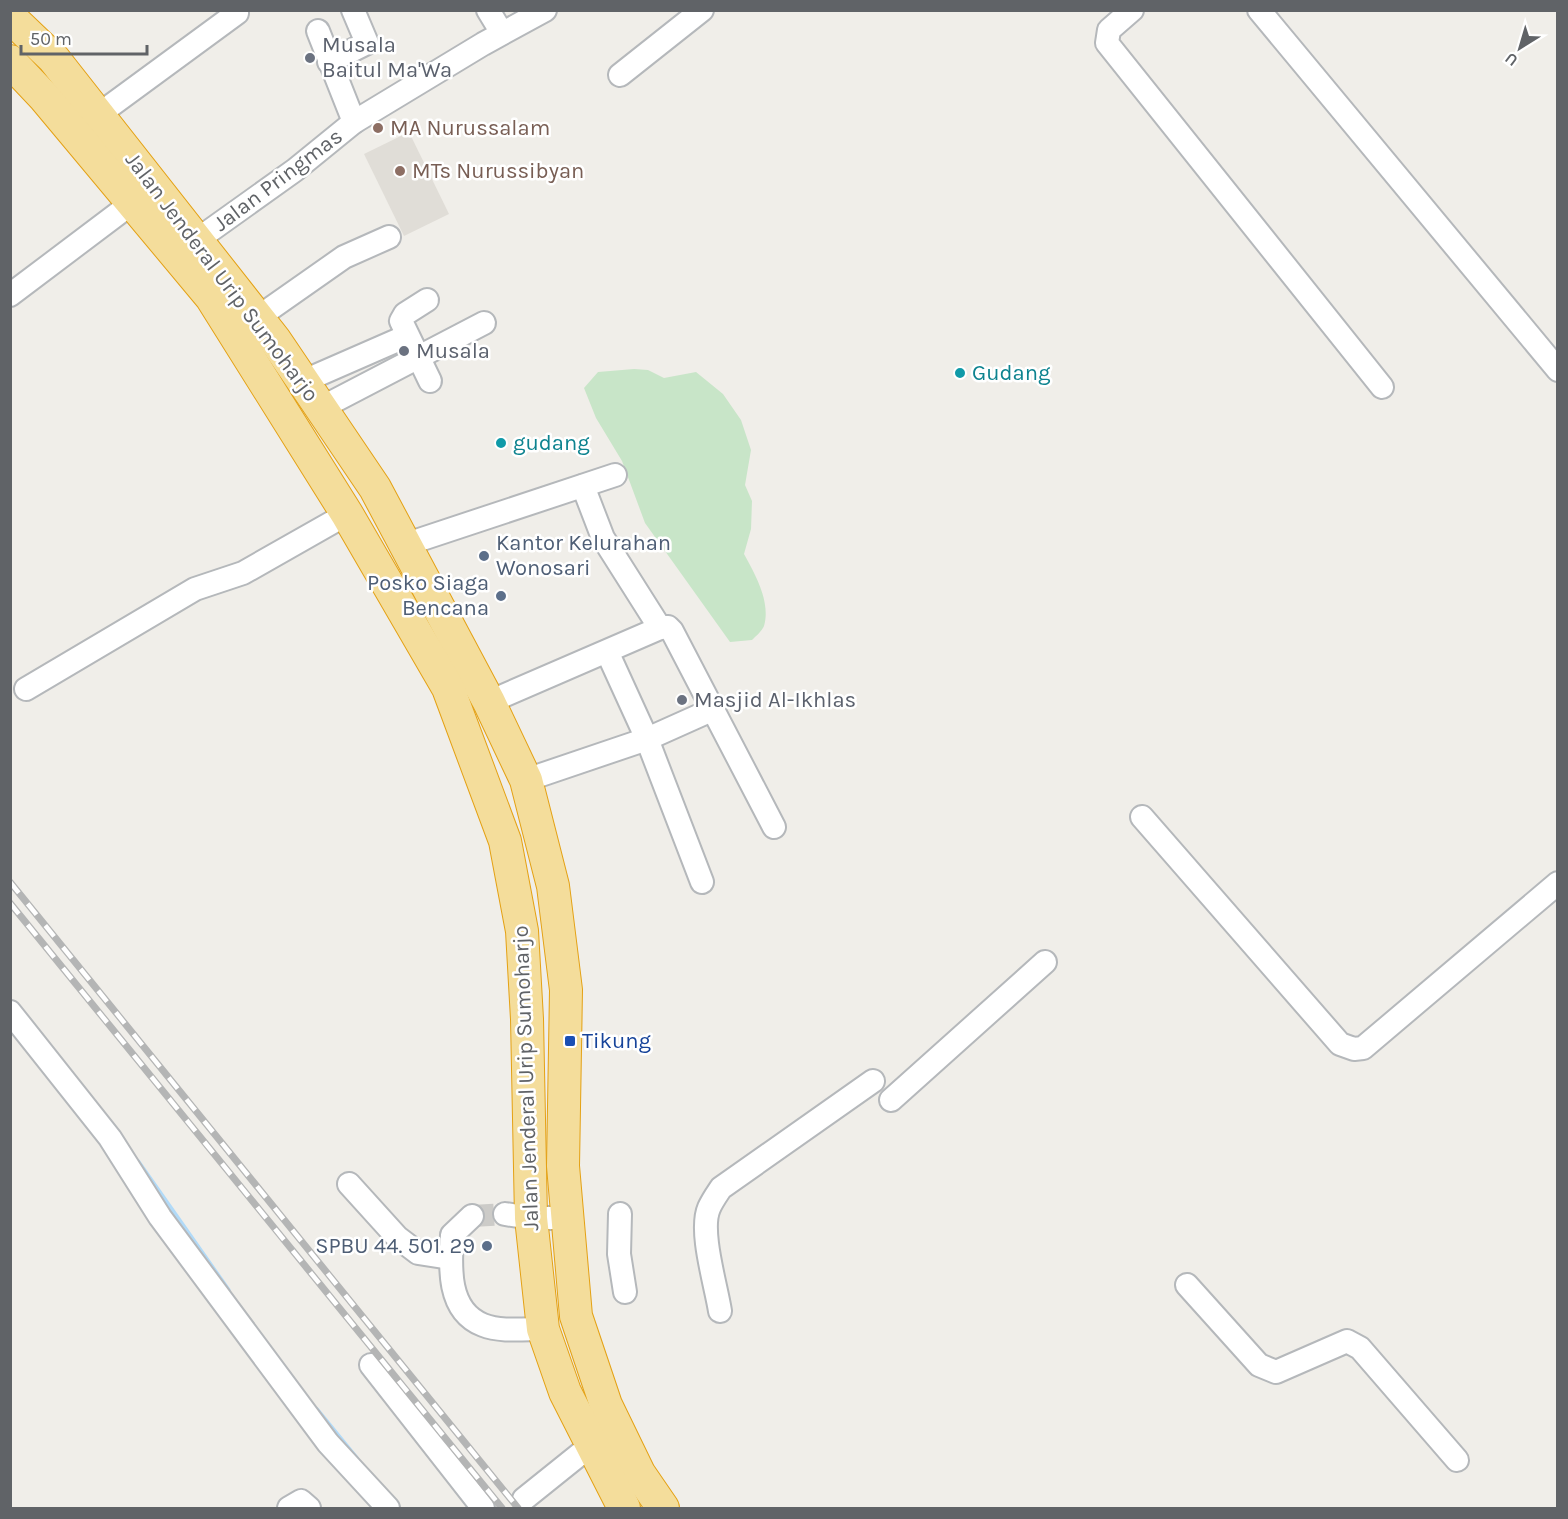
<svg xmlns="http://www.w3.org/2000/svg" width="1568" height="1519" viewBox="0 0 1568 1519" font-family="Karla,sans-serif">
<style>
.education{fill:#e0ddd7}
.green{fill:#c8e5c8}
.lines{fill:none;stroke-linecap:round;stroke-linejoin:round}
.stream{stroke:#b1daf8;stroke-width:5}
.minor-tunnel{stroke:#cccbc8;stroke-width:22;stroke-dasharray:22 11;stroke-linecap:butt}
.minor-casing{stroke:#b5b8bb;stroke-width:26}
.highway-casing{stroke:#e4a114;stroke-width:34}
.minor{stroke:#fff;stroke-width:22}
.highway{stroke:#f4dd9b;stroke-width:32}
.rail-casing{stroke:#b4b5b5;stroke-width:7}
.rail{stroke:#fff;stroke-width:4.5;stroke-dasharray:14;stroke-linecap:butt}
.worship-dot{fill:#6b7280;stroke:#fff;stroke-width:2}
.education-dot{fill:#8d6e63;stroke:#fff;stroke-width:2}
.culture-dot{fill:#0f9aa8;stroke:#fff;stroke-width:2}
.service-dot{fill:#5c6f8a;stroke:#fff;stroke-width:2}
.transit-dot{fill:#1a4fb4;stroke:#fff;stroke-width:2}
.labels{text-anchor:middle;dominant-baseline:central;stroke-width:5;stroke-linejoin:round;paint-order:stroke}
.worship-label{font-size:22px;fill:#5b616d;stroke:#fff;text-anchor:start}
.education-label{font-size:22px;fill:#785e54;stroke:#fff;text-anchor:start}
.street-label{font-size:22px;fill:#606367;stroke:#fff}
.culture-label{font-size:22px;fill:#0d838f;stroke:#fff;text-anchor:start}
.service-label{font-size:22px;fill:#4e5e75;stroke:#fff;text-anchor:end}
.transit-label{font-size:22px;fill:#164399;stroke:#fff;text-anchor:start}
</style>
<rect width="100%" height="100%" fill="#f0eee9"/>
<path class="education" d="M409,132L449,214L404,236L364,154Z"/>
<path class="green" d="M634,369L648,370L664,378L696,372L723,394L741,420L751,450L745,485L752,501L751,529L744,554C755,574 771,602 764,626C762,631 756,636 752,640L730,642L645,523L622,461L596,418L584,388L598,372Z"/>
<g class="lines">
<g class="stream">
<path d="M138,1162L228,1290"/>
<path d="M317,1410L357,1459"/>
</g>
<path class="minor-tunnel" d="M472,1216L505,1214"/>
<defs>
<g id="minor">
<path d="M488,10L502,33"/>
<path d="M1132,10L1109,30L1107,43L1382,387"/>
<path d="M1259,10L1558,370"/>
<path d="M318,31L354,122"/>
<path d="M329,62L367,43L353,10"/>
<path d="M620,75L702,10"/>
<path d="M98,115L237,13"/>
<path d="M197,240L295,170L354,122L483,44L545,10"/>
<path d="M10,295L132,203"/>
<path d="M427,300L405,314L401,321L430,381"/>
<path d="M257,318L344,257L389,237"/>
<path d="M304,381L407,336"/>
<path d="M321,408L484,323"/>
<path d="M583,486L603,538L660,628L668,627L672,631L774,827"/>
<path d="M407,544L615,475"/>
<path d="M610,658L647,739L702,882"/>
<path d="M26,689L195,589L243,573L347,514"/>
<path d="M489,702L660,628"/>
<path d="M526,780L647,739L714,709"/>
<path d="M1142,817L1340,1044L1354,1049L1363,1048L1558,883"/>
<path d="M10,1012L110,1138L160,1217L328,1443L388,1508"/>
<path d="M891,1100L1045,962"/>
<path d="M349,1184L397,1237L418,1253L450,1258"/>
<path d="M505,1214L531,1218H568"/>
<path d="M620,1214L619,1254L625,1292"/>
<path d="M472,1216L452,1235C450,1266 447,1311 483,1325C500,1332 525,1329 543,1329"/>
<path d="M1187,1285L1259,1365L1276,1372L1347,1341L1360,1348L1457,1460"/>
<path d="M720,1311C716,1285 699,1231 709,1208C712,1201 717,1194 721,1188L873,1081"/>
<path d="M371,1365L483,1508"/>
<path d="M524,1499L590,1446"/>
<path d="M289,1508L301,1501L309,1508"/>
</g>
<g id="highway">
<path d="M10,17L54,59L275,340L375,488L489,702L526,780L553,886L566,990L563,1166L576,1316L606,1405L639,1473L663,1508"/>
<path d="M10,61L44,97L211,297L347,514L448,688L505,841L522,931L527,1019L531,1218L543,1329L565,1392L624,1508"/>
</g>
</defs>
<use href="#minor" class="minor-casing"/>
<use href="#highway" class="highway-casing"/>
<use href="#minor" class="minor"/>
<use href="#highway" class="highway"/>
<defs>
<g id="rail">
<path d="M10,882L518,1508"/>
<path d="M10,903L502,1508"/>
</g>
</defs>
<use href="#rail" class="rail-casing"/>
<use href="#rail" class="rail"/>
</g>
<g class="worship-dot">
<circle cx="310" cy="58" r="6"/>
<circle cx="404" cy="351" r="6"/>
<circle cx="682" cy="700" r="6"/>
</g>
<g class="education-dot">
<circle cx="378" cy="128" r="6"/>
<circle cx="400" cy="171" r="6"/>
</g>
<g class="culture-dot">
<circle cx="960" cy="373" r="6"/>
<circle cx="501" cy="443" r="6"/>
</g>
<g class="service-dot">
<circle cx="484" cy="556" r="6"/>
<circle cx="501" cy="596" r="6"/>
<circle cx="487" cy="1246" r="6"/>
</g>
<rect class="transit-dot" x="564" y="1035" width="12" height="12" rx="3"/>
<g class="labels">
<g class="worship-label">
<text x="322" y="45">Musala<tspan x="322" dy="25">Baitul Ma'Wa</tspan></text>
<text x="416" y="351">Musala</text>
<text x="694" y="700">Masjid Al-Ikhlas</text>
</g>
<g class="education-label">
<text x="390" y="128">MA Nurussalam</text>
<text x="412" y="171">MTs Nurussibyan</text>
</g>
<g class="street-label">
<text transform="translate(278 180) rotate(-37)">Jalan Pringmas</text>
<text transform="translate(222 277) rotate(53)">Jalan Jenderal Urip Sumoharjo</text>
<text transform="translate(526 1078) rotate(-92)">Jalan Jenderal Urip Sumoharjo</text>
</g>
<g class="culture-label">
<text x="972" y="373">Gudang</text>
<text x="513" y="443">gudang</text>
</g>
<g class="service-label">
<text x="496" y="543" text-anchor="start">Kantor Kelurahan<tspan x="496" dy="25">Wonosari</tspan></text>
<text x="489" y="583">Posko Siaga<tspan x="489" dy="25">Bencana</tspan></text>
<text x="475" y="1246">SPBU 44. 501. 29</text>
</g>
<g class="transit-label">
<text x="582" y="1041">Tikung</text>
</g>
</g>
<rect width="1568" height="1519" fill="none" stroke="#606367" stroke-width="24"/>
<g transform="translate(1520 48) rotate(217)" stroke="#ffffff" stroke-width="4.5" paint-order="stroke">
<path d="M0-4.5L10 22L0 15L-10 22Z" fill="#606367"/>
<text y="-9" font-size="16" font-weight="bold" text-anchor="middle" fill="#606367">U</text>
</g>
<path d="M21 45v9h126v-9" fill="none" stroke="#606367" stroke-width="3"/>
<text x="30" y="45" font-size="18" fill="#606367" stroke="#ffffff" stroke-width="4.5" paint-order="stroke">50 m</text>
</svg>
